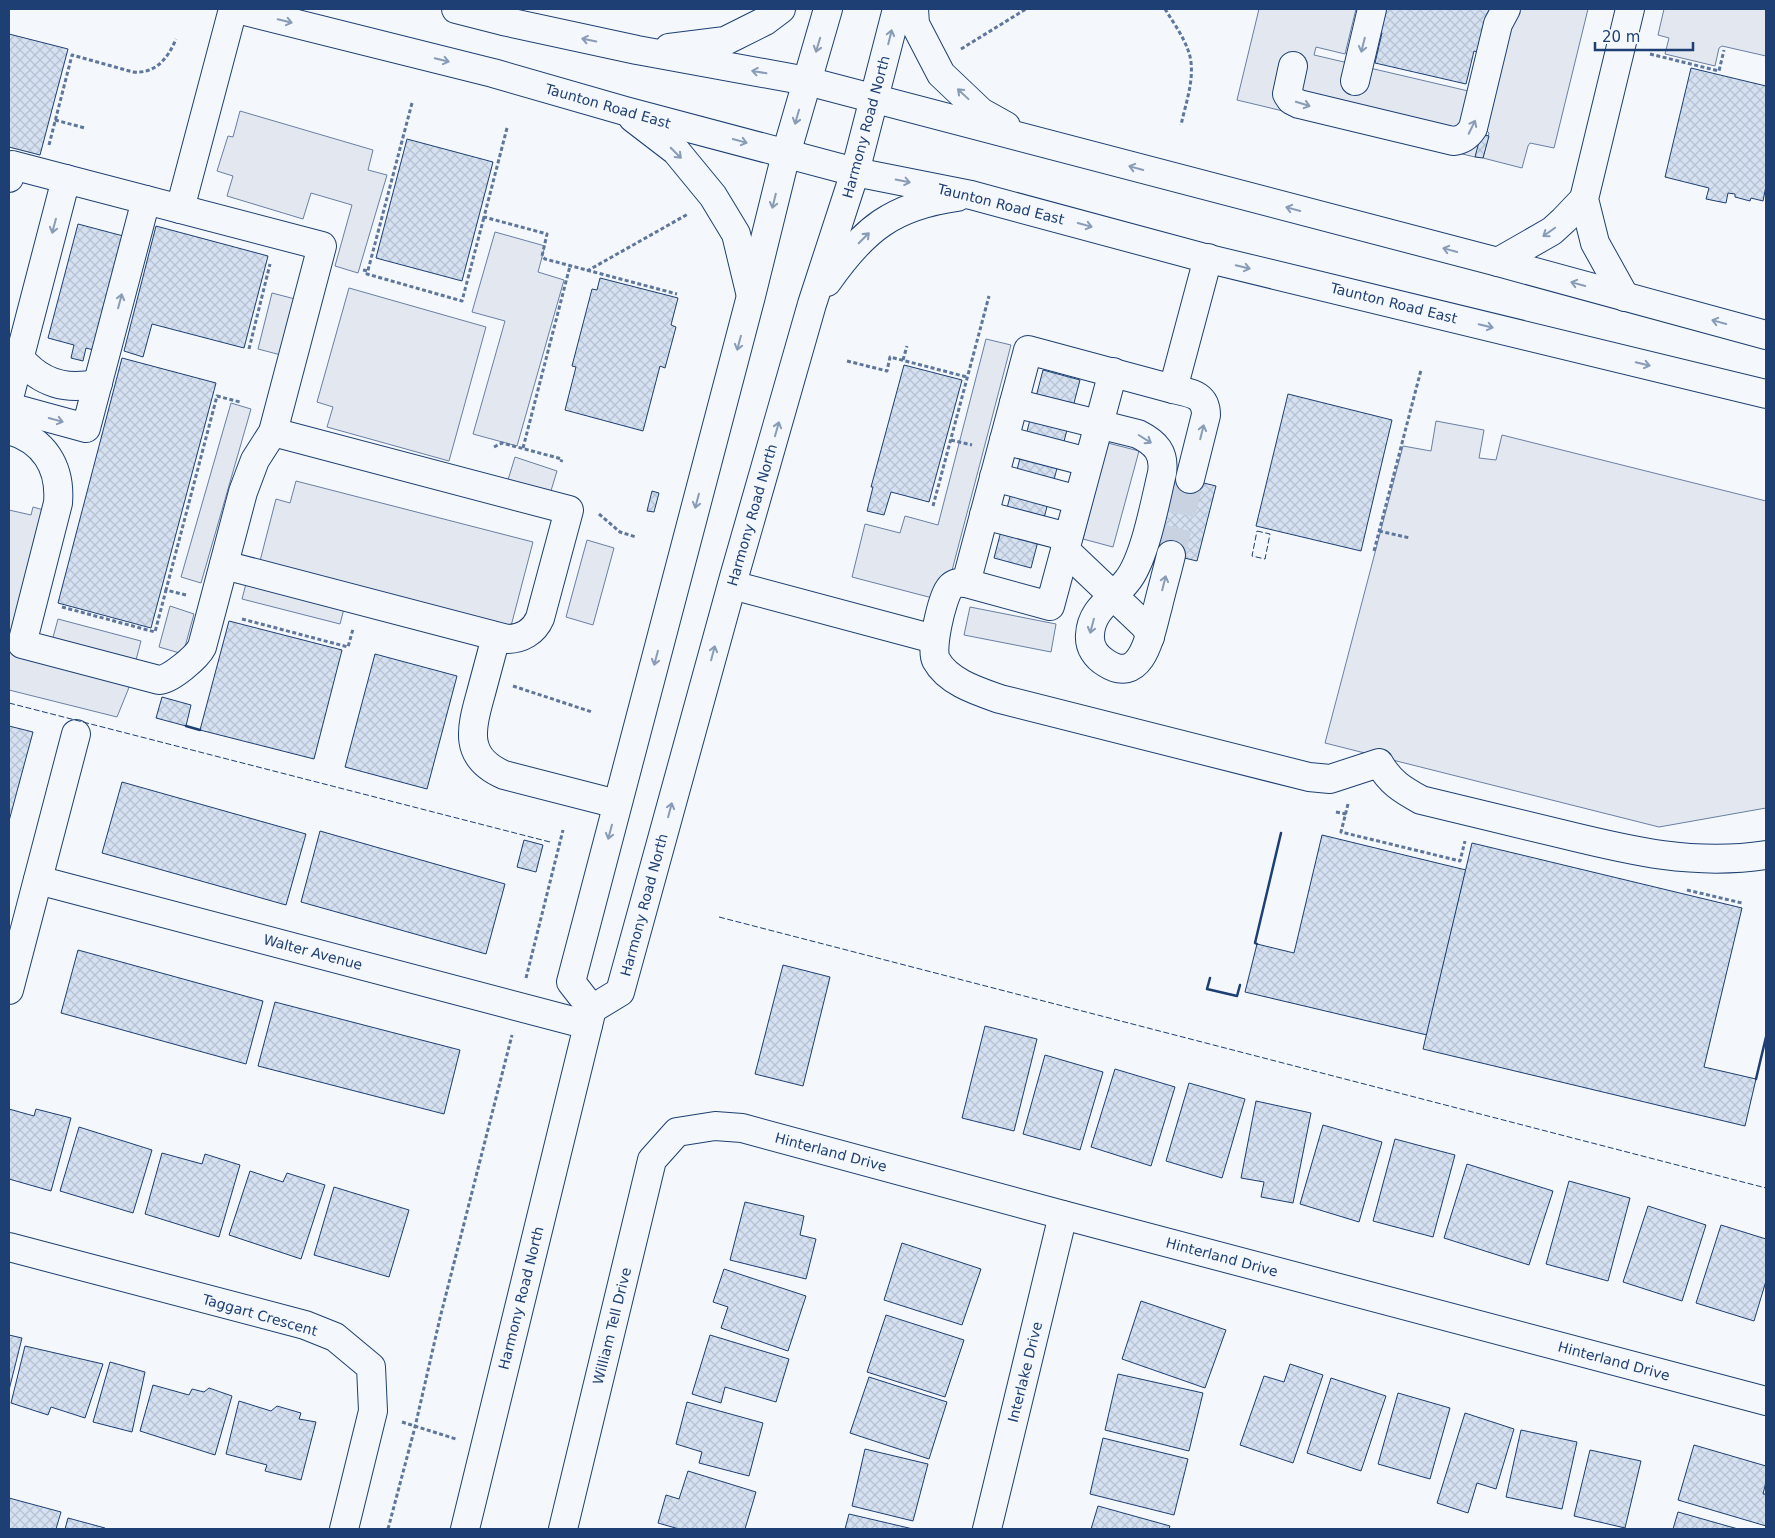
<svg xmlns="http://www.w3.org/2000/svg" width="1775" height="1538" viewBox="0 0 1775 1538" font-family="'DejaVu Sans',sans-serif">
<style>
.parking{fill:#e3e8f0;stroke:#687fa3}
.building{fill:url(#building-cross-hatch);stroke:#1d3f73}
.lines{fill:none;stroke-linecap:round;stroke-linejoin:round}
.minor-tunnel{stroke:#c9d2e0;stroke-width:28;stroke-dasharray:28 14;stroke-linecap:butt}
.minor-casing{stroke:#1d3f73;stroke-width:30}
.major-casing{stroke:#1d3f73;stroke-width:30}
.path{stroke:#5e769c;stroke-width:3;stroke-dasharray:4 2.5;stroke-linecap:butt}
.minor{stroke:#f4f7fb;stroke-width:28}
.major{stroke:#f4f7fb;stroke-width:28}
.fence{stroke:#1d3f73;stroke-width:1;stroke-dasharray:6 2.5;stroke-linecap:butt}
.wall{stroke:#1d3f73;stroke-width:2.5}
.oneway{stroke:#889bb7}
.labels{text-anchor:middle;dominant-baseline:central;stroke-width:4;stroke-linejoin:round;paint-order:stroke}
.street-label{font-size:14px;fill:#1d3f73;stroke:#f4f7fb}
</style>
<defs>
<pattern id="building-cross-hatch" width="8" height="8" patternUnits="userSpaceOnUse" patternTransform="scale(1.25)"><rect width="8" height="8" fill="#d5e0f0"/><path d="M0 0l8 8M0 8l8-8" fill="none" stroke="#b6c1d1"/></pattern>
</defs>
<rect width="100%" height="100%" fill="#f4f7fb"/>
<g class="parking">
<path d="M1259,9H1356L1345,54L1316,47L1314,55L1494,97L1516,9H1588L1554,148L1530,143L1528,146L1522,168L1483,158L1489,133L1486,130L1475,157L1237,100Z"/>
<path d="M1664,9H1766V56L1722,46L1719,48L1715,66L1665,54L1669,38L1658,35Z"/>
<path d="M240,111L373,150L368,170L387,175L358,273L335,266L352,205L311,193L303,219L227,196L233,176L217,171L228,136L233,137Z"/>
<path d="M495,232L545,246L538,272L564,280L517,446L473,434L505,321L472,312Z"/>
<path d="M349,288L486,327L449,461L327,427L333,407L317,402Z"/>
<path d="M272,293L295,299L281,355L258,349Z"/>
<path d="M986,339L1011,345L944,601L852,577L865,524L900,533L905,516L938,525Z"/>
<path d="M231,403L251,409L201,583L181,577Z"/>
<path d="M1436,421L1484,430L1479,458L1496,460L1502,435L1766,501V808L1659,827L1325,743L1403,446L1431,451Z"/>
<path d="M1108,443L1139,451L1113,547L1083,539Z"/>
<path d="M515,457L557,471L550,494L508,480Z"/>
<path d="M296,481L533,542L511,626L260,561L276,499L290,503Z"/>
<path d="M33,507L61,515L39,634L52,641L58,619L141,641L128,690L117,717L9,690V510L31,515Z"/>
<path d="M587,540L614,548L593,625L566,617Z"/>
<path d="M247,580L345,605L340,624L242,599Z"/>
<path d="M170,606L194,614L183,654L159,647Z"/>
<path d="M970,607L1056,624L1051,652L964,635Z"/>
</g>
<g class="building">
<path d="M1382,9H1492L1481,53L1474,51L1466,84L1375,63L1382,33L1377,32Z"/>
<path d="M9,34L68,49L40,155L9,147Z"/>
<path d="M1691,68L1766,86V186L1763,201L1751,198L1750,201L1735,197V194L1728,193L1726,203L1706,199L1709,188L1665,177Z"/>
<path d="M1481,134L1489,136L1483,158L1475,157Z"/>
<path d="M407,139L493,162L462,281L376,258Z"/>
<path d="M78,224L127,237L97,351L86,348L83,361L71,358L74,345L48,338Z"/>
<path d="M156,226L268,256L244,348L152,324L143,357L124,351Z"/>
<path d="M600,278L678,298L671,325L676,327L665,368L660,366L643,431L565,410L576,367L572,366L592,289L597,290Z"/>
<path d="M122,358L216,383L151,628L58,603Z"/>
<path d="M904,365L962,380L929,502L891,492L884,515L867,511L873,487H871Z"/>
<path d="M1043,370L1080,380L1031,568L994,558Z"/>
<path d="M1288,394L1392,420L1361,551L1256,526Z"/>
<path d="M1175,476L1216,486L1197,561L1155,551Z"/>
<path d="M652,491L659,493L654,512L647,511Z"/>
<path d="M229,621L342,650L314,759L200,730Z"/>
<path d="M375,654L457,676L427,789L345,767Z"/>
<path d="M162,697L191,705L186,726L156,718Z"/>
<path d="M9,726L33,732L9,821Z"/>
<path d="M122,782L306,834L286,905L102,853Z"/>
<path d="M320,831L505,884L486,954L301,902Z"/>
<path d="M1322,835L1466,870L1427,1035L1245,992L1257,944L1294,953Z"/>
<path d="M524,840L543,845L536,872L517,867Z"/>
<path d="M1472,843L1742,908L1704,1067L1756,1079L1745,1126L1423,1049Z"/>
<path d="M78,950L263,1001L246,1064L61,1013Z"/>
<path d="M783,965L830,977L803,1086L755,1074Z"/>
<path d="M275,1002L460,1050L444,1114L258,1066Z"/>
<path d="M985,1026L1037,1039L1014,1131L962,1118Z"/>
<path d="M1045,1055L1103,1072L1080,1150L1023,1134Z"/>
<path d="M1115,1069L1175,1087L1151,1166L1091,1147Z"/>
<path d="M1189,1083L1245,1099L1222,1178L1166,1161Z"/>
<path d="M1256,1101L1311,1113L1293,1203L1261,1197L1264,1182L1241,1178Z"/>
<path d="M9,1109L34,1116L36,1109L71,1118L51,1191L9,1179Z"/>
<path d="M1323,1125L1382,1142L1359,1222L1300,1204Z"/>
<path d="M79,1127L152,1150L133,1213L60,1191Z"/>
<path d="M1395,1139L1455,1155L1433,1237L1373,1221Z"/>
<path d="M162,1153L202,1164L205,1154L240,1165L219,1237L145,1214Z"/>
<path d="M1467,1164L1553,1191L1529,1265L1444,1238Z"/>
<path d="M250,1171L283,1182L287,1173L325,1185L301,1259L229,1235Z"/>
<path d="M1569,1181L1630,1198L1608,1281L1546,1264Z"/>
<path d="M334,1187L409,1210L389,1277L314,1255Z"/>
<path d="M745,1202L804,1216L800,1235L816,1239L806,1279L730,1260Z"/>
<path d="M1648,1206L1706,1225L1682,1301L1623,1282Z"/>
<path d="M1721,1225L1766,1239V1281L1754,1321L1696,1303Z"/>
<path d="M902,1243L981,1269L962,1325L884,1300Z"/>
<path d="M724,1269L806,1296L788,1351L721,1328L728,1307L713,1302Z"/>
<path d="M1141,1301L1226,1330L1205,1388L1122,1359Z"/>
<path d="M886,1315L964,1340L945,1397L867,1372Z"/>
<path d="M9,1335L22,1338L9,1390Z"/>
<path d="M710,1335L789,1359L776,1402L725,1387L721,1403L692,1394Z"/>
<path d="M25,1346L103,1364L85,1418L51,1407L48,1415L11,1403Z"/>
<path d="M110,1362L145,1372L132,1432L93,1422Z"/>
<path d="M1290,1364L1323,1375L1293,1463L1240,1445L1264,1376L1284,1382Z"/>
<path d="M1118,1374L1203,1393L1189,1451L1105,1430Z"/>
<path d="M869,1377L947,1402L929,1459L850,1433Z"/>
<path d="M1331,1378L1386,1396L1361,1471L1307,1453Z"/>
<path d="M153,1385L189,1395L192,1389L204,1392L209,1388L232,1396L215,1455L140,1431Z"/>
<path d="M1398,1393L1450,1408L1430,1479L1378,1464Z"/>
<path d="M239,1401L271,1411L277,1406L301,1413L299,1419L316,1422L301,1480L265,1471L267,1465L226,1454Z"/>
<path d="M687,1402L763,1423L749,1476L699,1463L702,1452L676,1444Z"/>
<path d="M1465,1413L1514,1429L1496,1489L1477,1483L1468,1513L1437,1503Z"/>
<path d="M1521,1430L1577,1442L1562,1509L1506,1497Z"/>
<path d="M1103,1438L1188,1459L1174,1515L1090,1494Z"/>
<path d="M1694,1445L1766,1466V1482L1763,1494H1766V1526L1678,1500Z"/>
<path d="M865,1449L928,1464L913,1521L852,1506Z"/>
<path d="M1590,1450L1641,1461L1625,1528L1574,1516Z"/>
<path d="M688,1471L756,1492L745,1529H679L658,1523L666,1495L679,1499Z"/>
<path d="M9,1498L61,1512L56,1529H9Z"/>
<path d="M1098,1506L1170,1526L1169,1529H1091Z"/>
<path d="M1678,1512L1738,1529H1673Z"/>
<path d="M849,1514L913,1529H845Z"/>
<path d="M68,1518L105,1528V1529H65Z"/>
</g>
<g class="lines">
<path class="minor-tunnel" d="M1171,555L1190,479"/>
<defs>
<g id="minor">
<path d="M1293,66L1287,94L1291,100L1299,104L1453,141C1463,140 1468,136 1473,128L1498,24L1506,9"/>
<path d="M1355,81L1372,9"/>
<path d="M9,178L12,165L322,246L273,432L255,460L243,492L202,647C197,657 170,680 159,680L22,644L58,503C61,467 44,440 9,430"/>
<path d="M180,209L233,9"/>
<path d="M1208,258L1173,389L1028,350L966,583C959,582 953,583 949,589C942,599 930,649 936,660C948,682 977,691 1000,699L1309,777L1330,779L1379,763C1390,782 1401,789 1421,800C1468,811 1515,823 1562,834C1631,851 1694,866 1766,855"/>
<path d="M1498,262L1552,231L1564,220L1584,199"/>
<path d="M1625,297L1595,243L1584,199L1630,9"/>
<path d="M20,358C40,383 67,391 98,383"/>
<path d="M1173,389C1190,393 1206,394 1206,415L1190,479"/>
<path d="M9,398L66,179"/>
<path d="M1014,403L1138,434C1156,443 1165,453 1162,473C1155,502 1145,559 1127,581C1113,599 1091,609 1090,635C1089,647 1096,657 1106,663C1143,687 1151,631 1158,606C1162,589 1167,572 1171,555"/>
<path d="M9,407L86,428L146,200"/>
<path d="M1004,440L1088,462"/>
<path d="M994,477L1078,500"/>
<path d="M984,515L1068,537"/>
<path d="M1065,550L1144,625L1148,631L1150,637"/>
<path d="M224,565L507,639C521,639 534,632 540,618L569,510L273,432"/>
<path d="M966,583L1050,606L1113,372"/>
<path d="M732,585L934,639"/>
<path d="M496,637C491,655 486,674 481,693C471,729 463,757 504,775L617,804"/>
<path d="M38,880L588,1025"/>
<path d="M9,990L76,734"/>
<path d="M9,1247L305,1325L335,1337L371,1367L373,1411L344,1529"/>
<path d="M563,1529L652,1160L677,1132L715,1126L742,1128L1063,1215L1766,1401"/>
<path d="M987,1529L1063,1215"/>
</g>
<g id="major">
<path d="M237,9L493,73L625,111L855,172L971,195L1201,257L1766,394"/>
<path d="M456,9L503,21L637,50L807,81L1498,262L1766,335"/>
<path d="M914,9L915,24L941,74L981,112L1006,126"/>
<path d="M669,48L725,41L765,21L781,9"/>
<path d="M633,118L676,151L713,196L736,234L750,292"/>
<path d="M827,282C864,229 893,206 957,197"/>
<path d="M592,1009L571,982L751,296L786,154L828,9"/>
<path d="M465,1529L592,1009L620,992L734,577L812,304L855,172L897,9"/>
</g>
</defs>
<use href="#minor" class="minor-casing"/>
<use href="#major" class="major-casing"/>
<g class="path">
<path d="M1165,9C1173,22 1183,36 1188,50C1197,73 1186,102 1181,125"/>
<path d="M961,49L1026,9"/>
<path d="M1650,54L1719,71L1724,50"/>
<path d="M412,103L367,274L462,301L484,217"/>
<path d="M55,120L85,128"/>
<path d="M507,128L484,217L547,234L542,256L545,259L677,294"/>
<path d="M49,145L72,55L133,72C156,74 168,58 176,39"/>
<path d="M363,270L368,271"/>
<path d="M587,271L688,214"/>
<path d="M249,349L270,264"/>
<path d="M903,360L907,346"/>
<path d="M847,361L887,371L890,357L967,377"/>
<path d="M951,440L972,445"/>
<path d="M494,447L502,443L562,459L561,462"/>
<path d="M523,448L570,266"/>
<path d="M933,506L989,296"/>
<path d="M599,514L620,532L636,537"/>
<path d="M1379,531L1410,538"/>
<path d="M1374,551L1421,370"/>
<path d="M186,595L166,590L217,396L240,402"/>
<path d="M62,607L155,632L166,590"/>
<path d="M242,619L348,647L353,629"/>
<path d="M513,686L592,712"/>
<path d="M1348,804L1341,832L1460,861L1465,841"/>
<path d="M1336,812L1346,814"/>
<path d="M1687,890L1742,903"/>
<path d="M526,978L563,830"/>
<path d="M402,1422L456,1439"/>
<path d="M388,1529L415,1427L440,1318L512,1035"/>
</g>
<use href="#minor" class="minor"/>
<use href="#major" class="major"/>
<g class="fence">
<path d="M1257,531L1270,534L1265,559L1252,556Z"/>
<path d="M9,703L550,842"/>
<path d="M719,917L1766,1188"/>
</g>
<g class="wall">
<path d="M186,726L200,730"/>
<path d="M1257,944L1255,943L1281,833"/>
<path d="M1210,978L1207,989L1237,996L1240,985"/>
<path d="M1756,1079L1766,1037"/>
</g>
</g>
<defs><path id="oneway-shaft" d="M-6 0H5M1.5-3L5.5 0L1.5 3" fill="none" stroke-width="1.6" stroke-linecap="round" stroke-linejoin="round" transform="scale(1.25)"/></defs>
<g class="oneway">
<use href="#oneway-shaft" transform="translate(285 21) rotate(14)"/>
<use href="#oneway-shaft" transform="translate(890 37) rotate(-76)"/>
<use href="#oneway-shaft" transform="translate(589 40) rotate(-168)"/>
<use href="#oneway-shaft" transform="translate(818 45) rotate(107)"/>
<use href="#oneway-shaft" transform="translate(1363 45) rotate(104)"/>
<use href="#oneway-shaft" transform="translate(442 60) rotate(14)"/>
<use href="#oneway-shaft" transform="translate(759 72) rotate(-170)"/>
<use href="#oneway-shaft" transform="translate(963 94) rotate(-137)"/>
<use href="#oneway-shaft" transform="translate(1303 104) rotate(17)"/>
<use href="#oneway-shaft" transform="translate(797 117) rotate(106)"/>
<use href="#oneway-shaft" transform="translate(1472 127) rotate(-64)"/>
<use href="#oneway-shaft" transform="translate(740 141) rotate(15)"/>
<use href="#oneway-shaft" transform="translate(676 153) rotate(45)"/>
<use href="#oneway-shaft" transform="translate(1136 168) rotate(-165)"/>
<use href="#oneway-shaft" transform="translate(903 181) rotate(11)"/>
<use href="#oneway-shaft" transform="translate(774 201) rotate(104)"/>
<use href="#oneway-shaft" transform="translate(1293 209) rotate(-165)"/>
<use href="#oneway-shaft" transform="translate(1085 225) rotate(15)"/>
<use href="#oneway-shaft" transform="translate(54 226) rotate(105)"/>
<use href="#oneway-shaft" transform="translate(1549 232) rotate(145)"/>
<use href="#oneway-shaft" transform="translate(864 238) rotate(-45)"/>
<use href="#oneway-shaft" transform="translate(1450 250) rotate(-165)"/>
<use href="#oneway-shaft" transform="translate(1243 267) rotate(14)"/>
<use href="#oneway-shaft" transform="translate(1578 284) rotate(-165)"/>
<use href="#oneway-shaft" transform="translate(120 301) rotate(-75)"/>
<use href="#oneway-shaft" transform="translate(1719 322) rotate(-165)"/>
<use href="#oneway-shaft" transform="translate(1486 326) rotate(14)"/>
<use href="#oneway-shaft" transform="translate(739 343) rotate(105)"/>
<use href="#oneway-shaft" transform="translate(1643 364) rotate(14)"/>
<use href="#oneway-shaft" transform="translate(56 420) rotate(15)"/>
<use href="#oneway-shaft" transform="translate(777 429) rotate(-74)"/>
<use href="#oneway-shaft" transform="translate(1202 432) rotate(-76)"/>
<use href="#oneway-shaft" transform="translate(1145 439) rotate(32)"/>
<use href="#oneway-shaft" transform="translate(697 501) rotate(105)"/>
<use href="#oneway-shaft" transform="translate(1164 583) rotate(-76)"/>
<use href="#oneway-shaft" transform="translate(1092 626) rotate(105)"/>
<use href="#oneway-shaft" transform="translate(713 653) rotate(-75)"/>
<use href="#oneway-shaft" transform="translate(656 658) rotate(105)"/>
<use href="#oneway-shaft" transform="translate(670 810) rotate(-75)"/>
<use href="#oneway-shaft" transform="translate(610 832) rotate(105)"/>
</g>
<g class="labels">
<g class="street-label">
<text transform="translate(608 106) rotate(16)">Taunton Road East</text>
<text transform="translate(866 127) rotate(-75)">Harmony Road North</text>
<text transform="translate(1001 204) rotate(14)">Taunton Road East</text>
<text transform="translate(1394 303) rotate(14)">Taunton Road East</text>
<text transform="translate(752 515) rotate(-74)">Harmony Road North</text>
<text transform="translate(644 905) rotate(-75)">Harmony Road North</text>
<text transform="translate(313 952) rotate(15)">Walter Avenue</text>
<text transform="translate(831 1152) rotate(15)">Hinterland Drive</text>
<text transform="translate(1222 1257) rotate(15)">Hinterland Drive</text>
<text transform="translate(521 1298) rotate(-76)">Harmony Road North</text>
<text transform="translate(260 1315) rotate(16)">Taggart Crescent</text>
<text transform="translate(612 1326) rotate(-76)">William Tell Drive</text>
<text transform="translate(1614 1361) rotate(15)">Hinterland Drive</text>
<text transform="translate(1025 1372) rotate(-76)">Interlake Drive</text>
</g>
</g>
<rect width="1775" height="1538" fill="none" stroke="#1d3f73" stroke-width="20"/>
<path d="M1595 42v8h98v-8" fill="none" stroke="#1d3f73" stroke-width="2.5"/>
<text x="1602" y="42" font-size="15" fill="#1d3f73" stroke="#f4f7fb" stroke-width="4" paint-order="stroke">20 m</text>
</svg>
